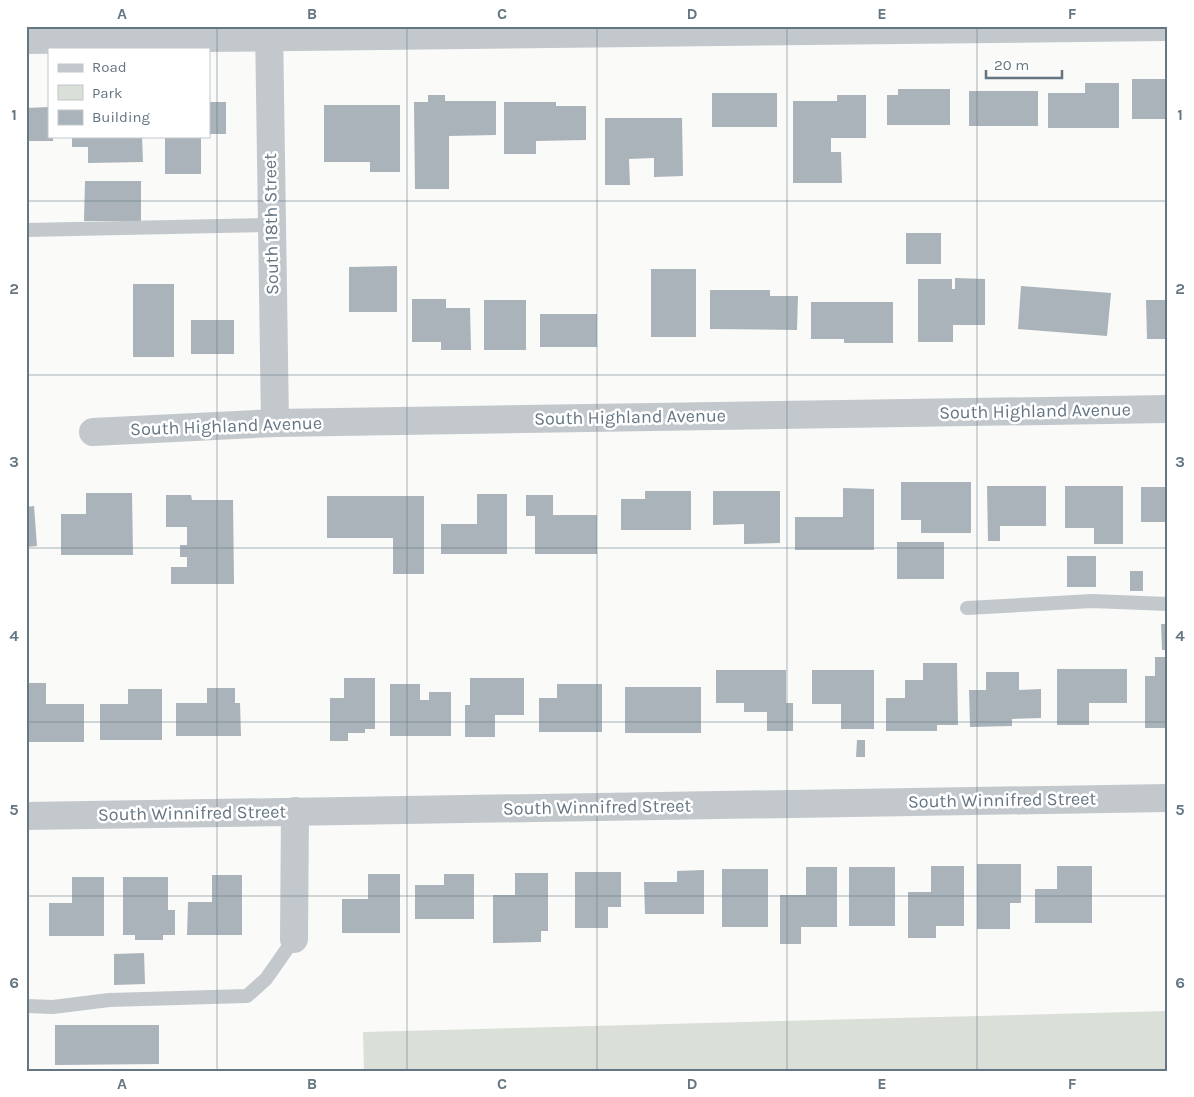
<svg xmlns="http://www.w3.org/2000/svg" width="1194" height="1097" viewBox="0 0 1194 1097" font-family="Karla,sans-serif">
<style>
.green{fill:#dadfd7}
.building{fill:#aab3b9}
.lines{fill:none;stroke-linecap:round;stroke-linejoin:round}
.lane{stroke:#c3c8cc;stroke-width:14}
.street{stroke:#c3c8cc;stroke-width:28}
.grid{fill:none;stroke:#657683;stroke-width:1;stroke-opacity:0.55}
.labels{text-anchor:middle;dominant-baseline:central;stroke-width:5;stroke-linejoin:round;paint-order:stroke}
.street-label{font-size:18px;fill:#657683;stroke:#fff}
.neatline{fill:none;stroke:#657683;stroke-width:2}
.grid-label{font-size:16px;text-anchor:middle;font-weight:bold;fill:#657683}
</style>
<rect width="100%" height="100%" fill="#fafaf8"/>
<path class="green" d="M1168,1011V1071H364L363,1032Z"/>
<g class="building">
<rect x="1132" y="79" width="36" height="40"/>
<path d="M1085,83H1119V128H1048V93H1085Z"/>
<path d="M898,89H950V125H887V95H898Z"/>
<rect x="969" y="91" width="69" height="35"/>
<rect x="712" y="93" width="65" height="34"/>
<path d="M428,95H445V101H496V135L449,136V189H415L414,102H428Z"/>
<path d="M837,95H866V138H831V152H841L842,183H793V101H837Z"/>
<rect x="209" y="102" width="17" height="32"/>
<path d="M504,102H556V106H586V140L536,141V154H504Z"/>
<path d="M324,105H400V172H370V162H324Z"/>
<path d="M49,107V136H53V141H29V147H26V108Z"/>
<path d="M605,118H682L683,176L654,177V158L629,159L630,185H605Z"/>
<path d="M72,136H142L143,162L88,163V147H72Z"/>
<rect x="165" y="136" width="36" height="38"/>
<path d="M85,181H141V221H84Z"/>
<rect x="906" y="233" width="35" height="31"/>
<path d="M397,266V312H349V267Z"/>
<rect x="651" y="269" width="45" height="68"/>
<path d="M955,278L985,279V325H953V342H918V279H952V289H955Z"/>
<rect x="133" y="284" width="41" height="73"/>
<path d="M1021,286L1111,293L1107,336L1018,329Z"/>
<path d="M710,290H770V296H798L797,330L710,329Z"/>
<path d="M412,299H446V308H470L471,350H441V342H412Z"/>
<rect x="484" y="300" width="42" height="50"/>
<path d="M1146,300H1168V339H1147Z"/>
<path d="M811,302H893V343H844V339H811Z"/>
<rect x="540" y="314" width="57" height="33"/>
<rect x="191" y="320" width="43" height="34"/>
<path d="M901,482H971V533H921V520H901Z"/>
<path d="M987,486H1046V526H1000V541H988Z"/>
<path d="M1065,486H1123V544H1094V528H1065Z"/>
<rect x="1141" y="487" width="27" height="35"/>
<path d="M843,488L874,489V550H795V517H843Z"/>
<path d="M645,491H691V530H621V499H645Z"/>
<path d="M713,491H780V543L744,544V524L713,525Z"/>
<path d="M86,493H132L133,555H61V514H86Z"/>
<path d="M477,494H507V554H441V524H477Z"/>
<path d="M166,495H191L192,500H233L234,584H171V567H187V557H180V545H187V527H166Z"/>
<path d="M526,495H553V515H597V554H535V516H526Z"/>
<path d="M327,496H424V574H393V538H327Z"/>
<path d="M34,506L37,546L26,547V507Z"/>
<rect x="897" y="542" width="47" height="37"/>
<rect x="1067" y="556" width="29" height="31"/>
<rect x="1130" y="571" width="13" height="20"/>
<path d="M1161,624H1168V650H1162Z"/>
<path d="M1155,657H1168V728H1145V676H1155Z"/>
<path d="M923,663H957L958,725H937V731H886V698H905V680H923Z"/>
<path d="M1057,669H1127V703H1089V725H1057Z"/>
<path d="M716,670H786V703H793V731H767V712H744V703H716Z"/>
<path d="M812,670H874V729H841V704H812Z"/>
<path d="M986,672H1019V690L1041,689V718L1012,719V726L970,727L969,690H986Z"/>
<path d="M344,678H375V729H365V733H348V741H330V698H344Z"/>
<path d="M470,678H524V715H495V737H465V705H470Z"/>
<path d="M26,683H46V704H84V742H26Z"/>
<path d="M390,684H420V700H429V692H451V736H390Z"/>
<path d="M557,684H602V732H539V698H557Z"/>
<rect x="625" y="687" width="76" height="46"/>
<path d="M207,688H235V703H240L241,736H176V703H207Z"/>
<path d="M128,689H162V740H100V704H128Z"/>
<path d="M857,740H865V757H856Z"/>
<path d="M977,864H1021V903H1010V929H977Z"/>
<path d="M931,866H964V926H936V938H908V892H931Z"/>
<path d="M1057,866H1092V923H1035V889H1057Z"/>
<path d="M806,867H837V927H801V944H780V895H806Z"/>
<rect x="849" y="867" width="46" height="59"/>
<rect x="722" y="869" width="46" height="58"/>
<path d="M704,870V914H645L644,882H677V871Z"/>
<path d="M575,872H621V907H608V928H575Z"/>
<path d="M515,873H548V931H541V942L493,943V895H515Z"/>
<path d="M368,874H400V933H342V899H368Z"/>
<path d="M444,874H474V919H415V885H444Z"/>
<path d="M212,875H242V935H187L188,902H212Z"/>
<path d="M72,877H104V936H49V903H72Z"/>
<path d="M123,877H168V910H175V935H163V940H135V935H123Z"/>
<rect x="26" y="883" width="3" height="33"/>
<path d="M144,953L145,984L114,985V954Z"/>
<path d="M55,1025H159V1064L55,1065Z"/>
</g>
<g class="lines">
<g class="lane">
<path d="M26,230L271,225"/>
<path d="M967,608L1092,601L1168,604"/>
<path d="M26,1006L53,1007L109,1000L247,996L266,979L294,939"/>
</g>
<g class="street">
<path d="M269,26L275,423"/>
<path d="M26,40L1168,27"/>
<path d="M93,432L275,423L1168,409"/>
<path d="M26,816L1168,798"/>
<path d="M294,939L295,811"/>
</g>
</g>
<path class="grid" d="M217,26V1071M407,26V1071M597,26V1071M787,26V1071M977,26V1071M26,201H1168M26,375H1168M26,548H1168M26,722H1168M26,896H1168"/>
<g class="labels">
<g class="street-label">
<text transform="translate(271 224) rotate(-91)">South 18th Street</text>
<text transform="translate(1035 411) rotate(-1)">South Highland Avenue</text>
<text transform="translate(630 417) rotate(-1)">South Highland Avenue</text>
<text transform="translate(226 426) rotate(-2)">South Highland Avenue</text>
<text transform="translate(1002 800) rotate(-1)">South Winnifred Street</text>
<text transform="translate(597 807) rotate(-1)">South Winnifred Street</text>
<text transform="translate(192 813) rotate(-1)">South Winnifred Street</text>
</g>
</g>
<rect width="1194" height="1097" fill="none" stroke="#ffffff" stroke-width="55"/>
<rect x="48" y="48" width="162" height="90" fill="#ffffff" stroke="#c1c8cd"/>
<rect x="58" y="64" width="25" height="8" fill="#c3c8cc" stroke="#c1c8cd"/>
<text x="92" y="72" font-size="15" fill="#657683">Road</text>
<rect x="58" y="85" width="25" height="15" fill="#dadfd7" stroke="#c1c8cd"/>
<text x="92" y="98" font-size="15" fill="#657683">Park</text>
<rect x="58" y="110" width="25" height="15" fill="#aab3b9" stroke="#c1c8cd"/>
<text x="92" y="122" font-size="15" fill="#657683">Building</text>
<path d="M986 70v8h76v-8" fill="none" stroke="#657683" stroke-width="2.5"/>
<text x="994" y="70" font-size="15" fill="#657683" stroke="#ffffff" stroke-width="4" paint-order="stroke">20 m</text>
<rect x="28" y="28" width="1138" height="1042" class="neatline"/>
<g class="grid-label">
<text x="122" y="19">A</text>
<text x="312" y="19">B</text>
<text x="502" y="19">C</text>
<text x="692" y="19">D</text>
<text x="882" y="19">E</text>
<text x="1072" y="19">F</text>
<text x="14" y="120">1</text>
<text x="1180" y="120">1</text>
<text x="14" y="294">2</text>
<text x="1180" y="294">2</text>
<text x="14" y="467">3</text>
<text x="1180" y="467">3</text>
<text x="14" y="641">4</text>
<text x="1180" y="641">4</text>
<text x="14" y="815">5</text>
<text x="1180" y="815">5</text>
<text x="14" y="988">6</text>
<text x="1180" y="988">6</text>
<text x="122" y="1089">A</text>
<text x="312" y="1089">B</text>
<text x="502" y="1089">C</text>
<text x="692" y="1089">D</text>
<text x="882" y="1089">E</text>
<text x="1072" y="1089">F</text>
</g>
</svg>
